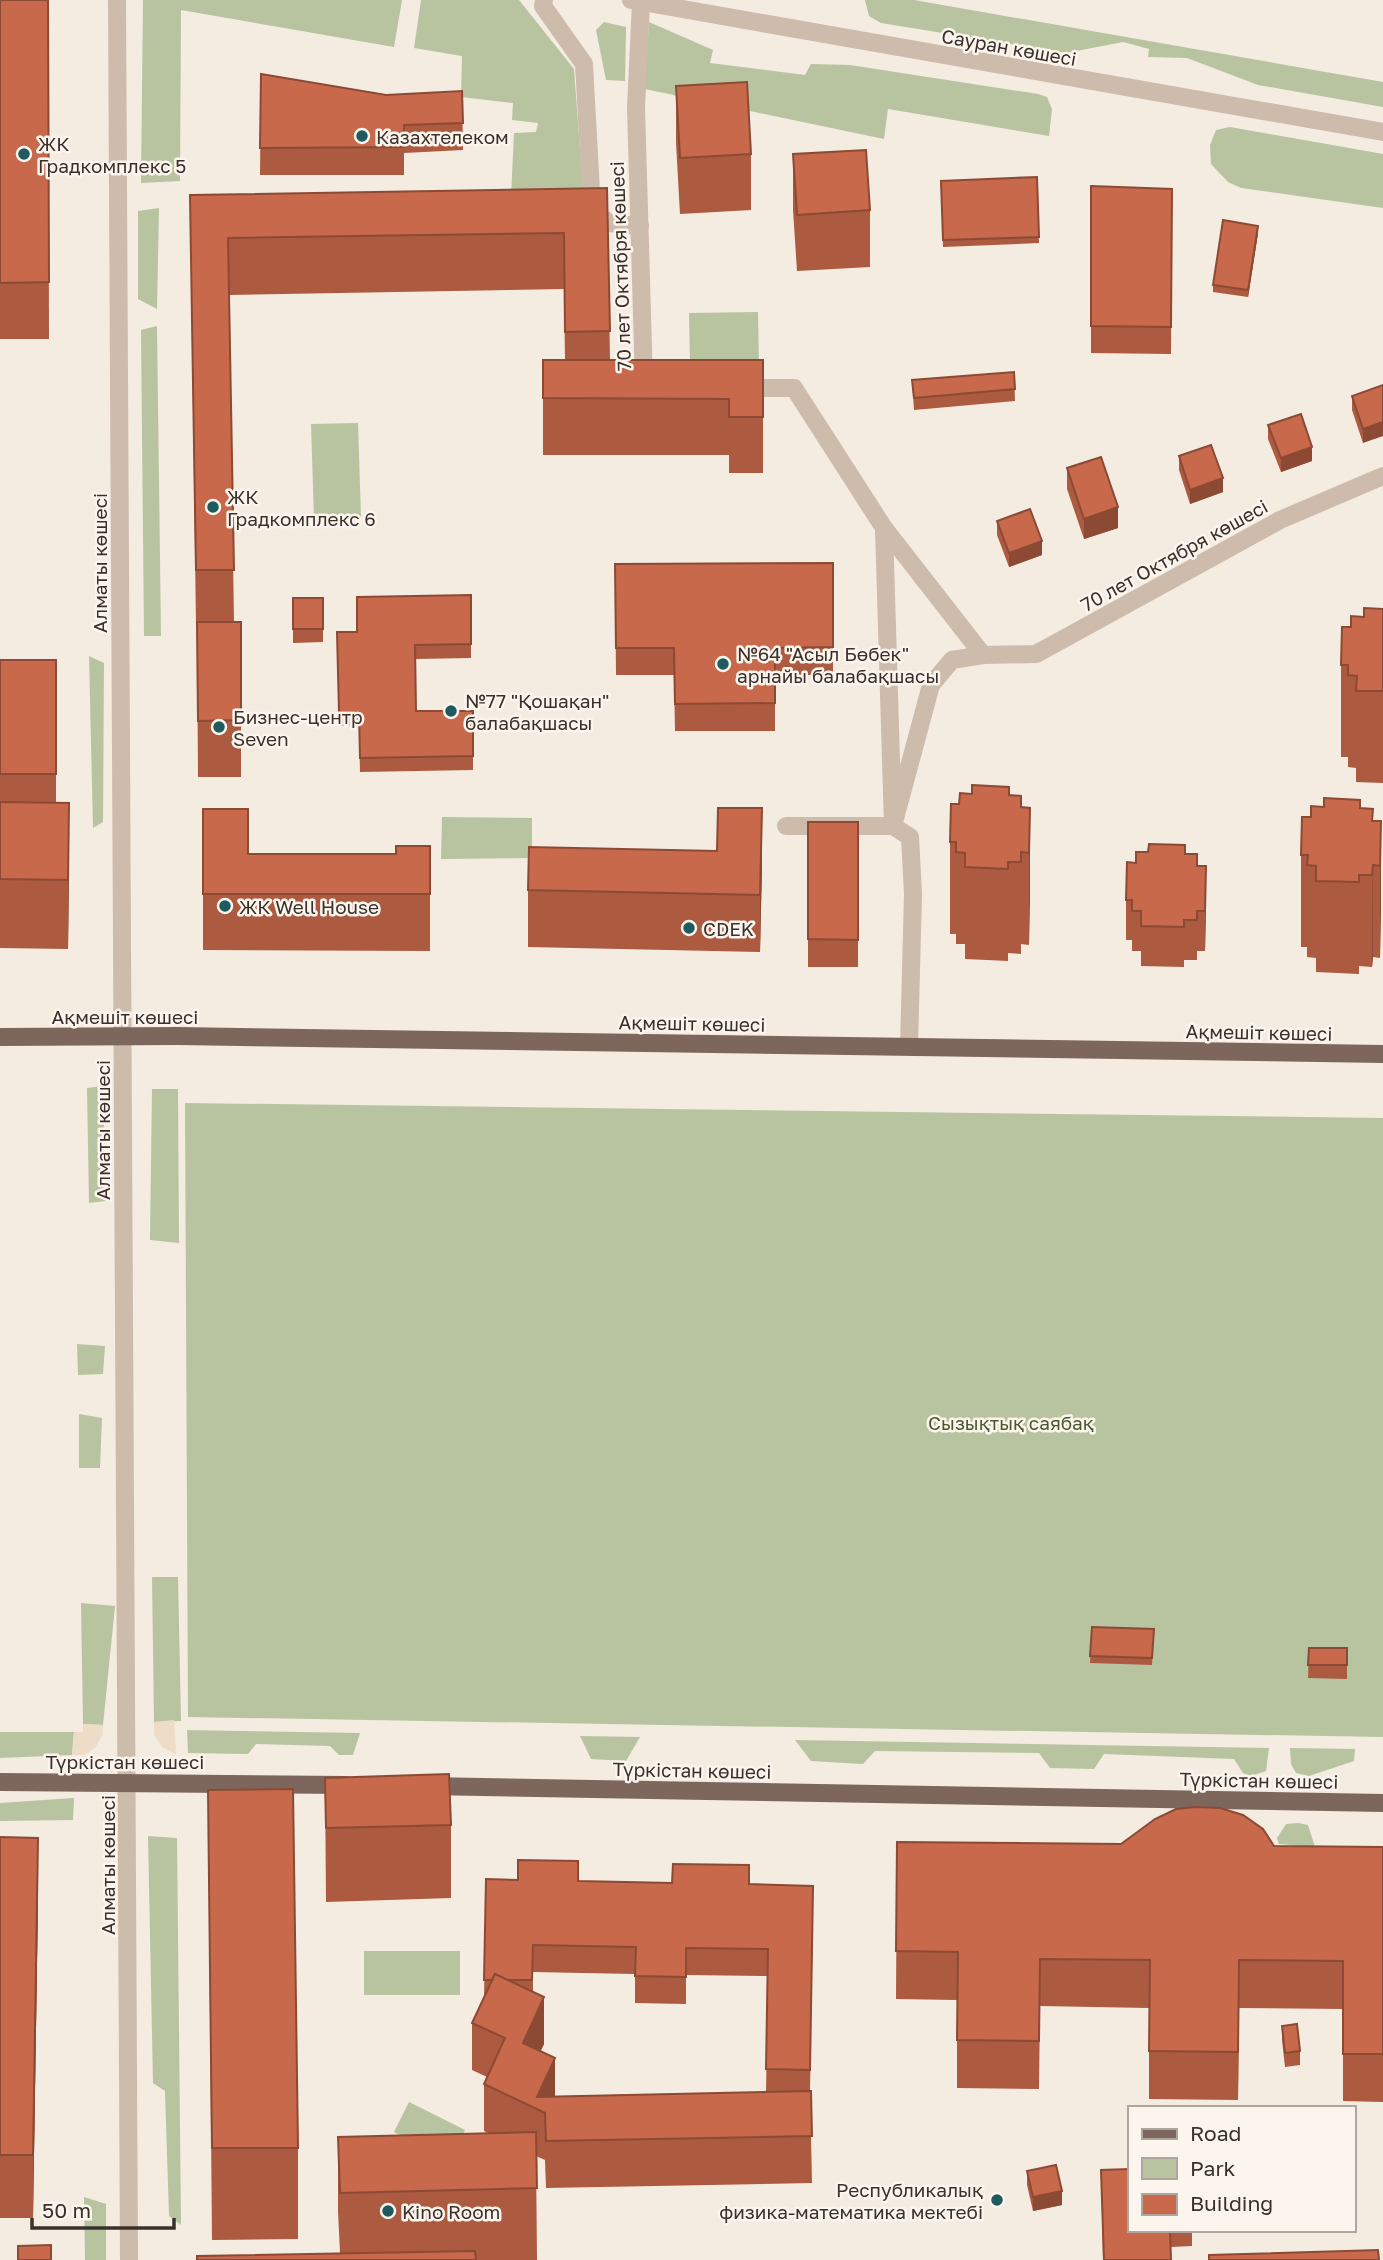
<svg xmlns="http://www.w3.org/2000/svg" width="1383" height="2260" viewBox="0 0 1383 2260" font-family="'Golos Text',sans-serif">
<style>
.green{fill:#b8c4a0}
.plaza{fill:#ecdcc8}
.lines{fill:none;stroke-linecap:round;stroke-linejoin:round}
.minor{stroke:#cdbbac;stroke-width:18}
.major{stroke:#7d675c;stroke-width:18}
.wall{fill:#ac5a40;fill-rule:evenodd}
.shaded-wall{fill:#8c4a34}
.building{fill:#c8694b;stroke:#8c4a34;stroke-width:2}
.poi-dot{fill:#1f5a5e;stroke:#fbf5ee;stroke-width:2.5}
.labels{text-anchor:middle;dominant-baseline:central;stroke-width:5;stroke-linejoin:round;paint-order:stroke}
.street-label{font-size:19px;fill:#3b302b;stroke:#fbf5ee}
.poi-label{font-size:19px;fill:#3b302b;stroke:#fbf5ee;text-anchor:start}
.park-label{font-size:19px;fill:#4a5a2e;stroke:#fbf5ee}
</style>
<rect width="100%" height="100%" fill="#f4ebe1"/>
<g class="green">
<path d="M143,0H402L394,47L181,10L180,181L141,183Z"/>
<path d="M421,0H519L574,69L584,204L511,197L514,133L536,132L538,123L512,120L513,103L461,97L462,56L414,48Z"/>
<path d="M865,0H914L1383,82V107L1258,85L1187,58L1148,57L1149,49L1123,42L1066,53L881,23L869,16Z"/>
<path d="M604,22L626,27L625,81L606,80L596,30Z"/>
<path d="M649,22L713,50L710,63L805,75L811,64L850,65L1038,94L1047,97L1052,109L1049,136L888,109L884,139L645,89Z"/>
<path d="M1230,127L1383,154V208L1241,188L1228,182L1211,164L1210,145L1216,130Z"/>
<path d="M159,208L157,309L138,299V211Z"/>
<path d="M758,312L759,363L690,365L689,313Z"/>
<path d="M157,326L161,636H144L141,330Z"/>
<path d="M358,423L361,517L314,519L311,424Z"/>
<path d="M89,656L104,663L103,822L93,828Z"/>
<path d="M442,817L532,818V858L441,859Z"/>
<path d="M103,1086L106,1201L89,1203L87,1088Z"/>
<path d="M152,1089H178L179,1243L150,1240Z"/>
<path d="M185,1103L1383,1118V1737L188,1717Z"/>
<path d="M77,1344L105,1346L103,1374L78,1375Z"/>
<path d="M79,1414L102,1418L100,1468H79Z"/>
<path d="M152,1577H178L181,1721L154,1722Z"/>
<path d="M81,1603L115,1606L103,1725L83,1724Z"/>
<path d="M187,1730L360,1733L353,1755H339L330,1746L256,1744L248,1754L188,1753Z"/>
<path d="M0,1732H74L72,1755L0,1758Z"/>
<path d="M580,1736L640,1737L626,1761L591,1759Z"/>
<path d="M795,1740L1269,1748L1266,1771L1251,1776L1243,1773L1234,1759L1104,1754L1094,1769L1050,1768L1039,1753L875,1751L863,1764L811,1761Z"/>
<path d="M1290,1748L1355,1749L1354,1761L1309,1776L1296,1773L1291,1764Z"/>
<path d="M74,1798L73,1820L0,1821V1803Z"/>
<path d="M1298,1823L1308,1825L1315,1847L1279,1844L1277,1838L1286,1824Z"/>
<path d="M148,1836L177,1838L181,2225L169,2216L165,2091L153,2083Z"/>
<rect x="364" y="1951" width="96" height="44"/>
<path d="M409,2102L465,2130L450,2160L394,2132Z"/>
<path d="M84,2197L106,2204V2260H85Z"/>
</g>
<g class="plaza">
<path d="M174,1720L175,1736L176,1754L162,1747L154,1734V1722Z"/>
<path d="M83,1724L103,1725V1734L95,1748L84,1755H72L74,1732H83Z"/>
</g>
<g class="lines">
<g class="minor">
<path d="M117,0L129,2260"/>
<path d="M544,0L543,6L584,64L592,210L609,223L640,226"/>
<path d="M631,0L1383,132"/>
<path d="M641,2L636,108L644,383"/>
<path d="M741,388H794L884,528L983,655"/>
<path d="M786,826H893L884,528"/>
<path d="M909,1047L913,894L910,837L893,826L931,685L952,660L983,655L1036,654L1280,520L1383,476"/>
</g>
<g class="major">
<path d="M0,1037L178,1036L1383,1054"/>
<path d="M0,1782L346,1785"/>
<path d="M427,1786L1383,1803"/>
</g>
</g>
<g class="wall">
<path d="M0,0H48L49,339H0Z"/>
<path d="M261,74L386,95L462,91L463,150L404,153V175H260Z"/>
<path d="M676,86L751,154V210L680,214L676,143Z"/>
<path d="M793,154L870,210V267L797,271L793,210Z"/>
<path d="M1037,177L1039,243L943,247L941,181Z"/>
<path d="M1091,186L1172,189L1171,354L1091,353Z"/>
<path d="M607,188L610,360H763V473H729V455H543V360H565L564,289L229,295L234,622H241V777H198L197,626H196L190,195Z"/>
<path d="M1258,233L1248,297L1213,292V285Z"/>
<path d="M1014,372L1015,401L914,410L912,380Z"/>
<path d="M1383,385L1363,443L1352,410V396Z"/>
<path d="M1268,425L1312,461L1281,472L1268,439Z"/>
<path d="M1179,456L1223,492L1190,504L1179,470Z"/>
<path d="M1067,468L1118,528L1084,539L1067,489Z"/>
<path d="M997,521L1042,555L1009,567L997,535Z"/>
<path d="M833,563V675H775V731H675L674,675H616L615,564Z"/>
<path d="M471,595V658L415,659L416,711H473V770L360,772L359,725L339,726L337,646L357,632Z"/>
<path d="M293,598H323V642L293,643Z"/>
<path d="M1383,609V783L1356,782V768L1348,767V757H1341V665L1351,627L1364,617Z"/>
<path d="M0,660H56V803L69,873L68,949L0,948Z"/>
<path d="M972,794L1009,795L1021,807L1030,808L1029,945L1021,944V954L1008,953V961L965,959V944H956V934H950V842L959,804Z"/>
<path d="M1360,808L1373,821H1381L1380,958L1373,957L1372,967L1359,966V974L1316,972V958L1307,957V947H1301V855L1311,817Z"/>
<path d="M203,809L248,854H396L430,846V951L203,950Z"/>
<rect x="808" y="822" width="50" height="145"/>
<path d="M717,851L762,865L760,952L528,947V890Z"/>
<path d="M1185,854L1197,866L1206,906L1205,951H1197V960H1184V967L1141,966V951H1132V940H1126V900L1136,863Z"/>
<path d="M1092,1627L1154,1629L1152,1665L1090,1663Z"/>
<path d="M1309,1648H1347V1679L1308,1678Z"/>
<path d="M325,1778L451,1825V1898L326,1902Z"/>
<path d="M208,1790L298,2148V2239L212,2240Z"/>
<path d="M0,1837L38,1900L33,2218H0Z"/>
<path d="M897,1842L1383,1847V2102L1343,2101V2009L1239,2008L1238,2100L1149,2099V2008L1040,2006L1039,2089L957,2088V2000L896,1999Z"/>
<path d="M486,1879L749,1884L813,1913L810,2091L812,2183L546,2188L545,2160L536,2156L537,2260H197L340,2253L338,2211V2137L488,2133L484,2131V2084L487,2077L472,2070V2023L484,1998ZM533,1972L635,1974V2003L686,2004V1975L768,1976L766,2092L555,2096L540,2051L544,2044L533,1992Z"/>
<path d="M1282,2026L1300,2051V2065L1285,2067L1282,2040Z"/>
<path d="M1101,2170L1129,2230H1192V2246L1171,2247V2260H1103Z"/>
<path d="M1027,2171L1062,2205L1033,2211L1027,2185Z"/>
</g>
<g class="shaded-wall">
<path d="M1258,226V233L1248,297V290Z"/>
<path d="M1383,422V436L1363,443V429Z"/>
<path d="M1312,447V461L1281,472V458Z"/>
<path d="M1223,478V492L1190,504V490Z"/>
<path d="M1118,507V528L1084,539V519Z"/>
<path d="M1042,541V555L1009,567V553Z"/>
<path d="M69,803V873L68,949V880Z"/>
<path d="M762,808V865L760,952V895Z"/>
<path d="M1030,808V900L1029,945V853Z"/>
<path d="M1372,821L1373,957L1372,967Z"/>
<path d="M1381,821V913L1380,958V866Z"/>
<path d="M1206,866V906L1205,951V911Z"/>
<path d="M38,1838V1900L33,2218V2155Z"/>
<path d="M1239,1960V2008L1238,2100V2052Z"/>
<path d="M544,1997V2044L523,2090V2043Z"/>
<path d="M555,2058V2105L545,2113L537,2097Z"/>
<path d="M1062,2191V2205L1033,2211V2197Z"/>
</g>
<g class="building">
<path d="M0,0H48L49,282L0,283Z"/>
<path d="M261,74L386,95L462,91L463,123L404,125V147L260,148Z"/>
<path d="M747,82L751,154L680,158L676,86Z"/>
<path d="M866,150L870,210L797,215L793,154Z"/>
<path d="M1037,177L1039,237L943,240L941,181Z"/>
<path d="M1091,186L1172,189L1171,327L1091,326Z"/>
<path d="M607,188L610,331L565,332L564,233L228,238L234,570H196L190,195Z"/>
<path d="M1223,220L1258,226L1248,290L1213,285Z"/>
<path d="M543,360H763V417H729V399L543,398Z"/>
<path d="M1014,372L1015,389L914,398L912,380Z"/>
<path d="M1383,385V422L1363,429L1352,396Z"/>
<path d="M1301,414L1312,447L1281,458L1268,425Z"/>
<path d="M1211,445L1223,478L1190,490L1179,456Z"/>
<path d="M1101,457L1118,507L1084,519L1067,468Z"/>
<path d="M1030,509L1042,541L1009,553L997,521Z"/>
<path d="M833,563V647L775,648V703L675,704L674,648H616L615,564Z"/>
<path d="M471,595V644L415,645L416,711H473V756L360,758L359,712H339L337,632H357V597Z"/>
<rect x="293" y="598" width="30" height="31"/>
<path d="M1364,608L1383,609V691H1356L1357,676L1348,675V665H1341L1342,627H1351V616L1364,617Z"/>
<path d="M197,622H241V720L198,721Z"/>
<rect x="0" y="660" width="56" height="114"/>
<path d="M972,785L1009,787V795L1021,796V807L1030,808L1029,853L1021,852V862H1008V869L965,867V853L956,852V842H950L951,804H959L960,793L972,794Z"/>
<path d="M1324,798L1360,800V808L1373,809L1372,821H1381L1380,866L1373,865L1372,875H1359V882L1316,881V866L1307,865L1308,855H1301L1302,817H1311V806L1324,807Z"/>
<path d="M0,802L69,803L68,880L0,879Z"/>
<path d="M718,808H762L760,895L528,890L529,847L717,851Z"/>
<path d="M203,809H248V854H396V846H430V894H203Z"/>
<path d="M808,822H858V940L808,939Z"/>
<path d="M1149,844L1185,845V854H1197V866H1206L1205,911H1197V920H1184V927L1141,926V911H1132V900H1126L1127,862L1136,863V852H1148Z"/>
<path d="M1092,1627L1154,1629L1152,1658L1090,1656Z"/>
<path d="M1309,1648H1347V1665H1308Z"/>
<path d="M449,1774L451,1825L326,1828L325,1778Z"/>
<path d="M293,1789L298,2148H212L208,1790Z"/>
<path d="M1196,1807L1220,1808L1243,1815L1263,1829L1274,1846L1383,1847V2054H1343V1961L1239,1960L1238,2052L1149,2051L1150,1960L1040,1959L1039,2041L957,2040L958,1952L896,1951L897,1842L1121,1844L1155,1819L1176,1809Z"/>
<path d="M0,1837L38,1838L33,2155H0Z"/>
<path d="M518,1860L578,1861V1881L672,1883L673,1864L749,1865V1884L813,1886L810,2070L766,2069L768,1949L686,1948V1977L635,1976L636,1947L533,1945L532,1980H507L495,1974L492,1980H484L486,1879L518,1880Z"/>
<path d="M495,1974L544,1997L523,2043L555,2058L537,2097L811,2091L812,2136L546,2141L545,2113L484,2084L505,2038L472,2023Z"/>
<path d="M1297,2024L1300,2051L1285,2053L1282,2026Z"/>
<path d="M536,2132L537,2188L340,2193L338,2137Z"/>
<path d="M1056,2165L1062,2191L1033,2197L1027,2171Z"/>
<path d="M1129,2169V2230H1170L1171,2260H1104L1101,2170Z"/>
<path d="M51,2245V2260H18V2246Z"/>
<path d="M1378,2250L1379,2260H1209V2255Z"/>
<path d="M475,2251L476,2260H197V2256Z"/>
</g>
<g class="poi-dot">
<circle cx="362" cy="136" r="7"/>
<circle cx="24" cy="154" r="7"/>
<circle cx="213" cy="507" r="7"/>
<circle cx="723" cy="664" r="7"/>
<circle cx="451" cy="711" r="7"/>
<circle cx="219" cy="727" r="7"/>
<circle cx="225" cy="906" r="7"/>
<circle cx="689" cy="928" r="7"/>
<circle cx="997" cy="2200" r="7"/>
<circle cx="388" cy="2211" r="7"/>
</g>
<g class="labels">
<g class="street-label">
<text transform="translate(1009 47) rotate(10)">Сауран көшесі</text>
<text transform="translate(620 266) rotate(-92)">70 лет Октября көшесі</text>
<text transform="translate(1174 555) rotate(-29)">70 лет Октября көшесі</text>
<text transform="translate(99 563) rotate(-90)">Алматы көшесі</text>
<text x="125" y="1016">Ақмешіт көшесі</text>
<text transform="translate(692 1023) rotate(1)">Ақмешіт көшесі</text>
<text transform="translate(1259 1032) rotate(1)">Ақмешіт көшесі</text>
<text transform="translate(102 1130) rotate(-90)">Алматы көшесі</text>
<text x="125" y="1761">Түркістан көшесі</text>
<text transform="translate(692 1770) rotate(1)">Түркістан көшесі</text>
<text transform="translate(1259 1780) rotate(1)">Түркістан көшесі</text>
<text transform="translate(107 1865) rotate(-90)">Алматы көшесі</text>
</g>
<g class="poi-label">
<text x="376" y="136">Казахтелеком</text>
<text x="38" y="143">ЖК<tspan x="38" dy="22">Градкомплекс 5</tspan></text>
<text x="227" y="496">ЖК<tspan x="227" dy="22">Градкомплекс 6</tspan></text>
<text x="737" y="653">№64 "Асыл Бөбек"<tspan x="737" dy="22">арнайы балабақшасы</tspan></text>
<text x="465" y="700">№77 "Қошақан"<tspan x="465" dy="22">балабақшасы</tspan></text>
<text x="233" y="716">Бизнес-центр<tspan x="233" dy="22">Seven</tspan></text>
<text x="239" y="906">ЖК Well House</text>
<text x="703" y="928">CDEK</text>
<text x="983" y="2189" text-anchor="end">Республикалық<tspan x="983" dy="22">физика-математика мектебі</tspan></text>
<text x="402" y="2211">Kino Room</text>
</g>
<g class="park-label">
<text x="1011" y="1422">Сызықтық саябақ</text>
</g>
</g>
<rect x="1128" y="2106" width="228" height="126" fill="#fbf5ee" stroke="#aea6a0" stroke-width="2"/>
<rect x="1142" y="2129" width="35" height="10" fill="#7d675c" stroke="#aea6a0" stroke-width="2"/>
<text x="1190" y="2141" font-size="21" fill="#3b302b">Road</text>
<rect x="1142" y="2158" width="35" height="21" fill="#b8c4a0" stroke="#aea6a0" stroke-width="2"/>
<text x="1190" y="2176" font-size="21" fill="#3b302b">Park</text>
<rect x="1142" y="2194" width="35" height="21" fill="#c8694b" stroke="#aea6a0" stroke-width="2"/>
<text x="1190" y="2211" font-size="21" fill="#3b302b">Building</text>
<path d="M32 2218v10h142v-10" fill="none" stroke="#3b302b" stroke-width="3.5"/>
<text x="42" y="2218" font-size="21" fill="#3b302b" stroke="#fbf5ee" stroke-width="5" paint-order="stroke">50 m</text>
</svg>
